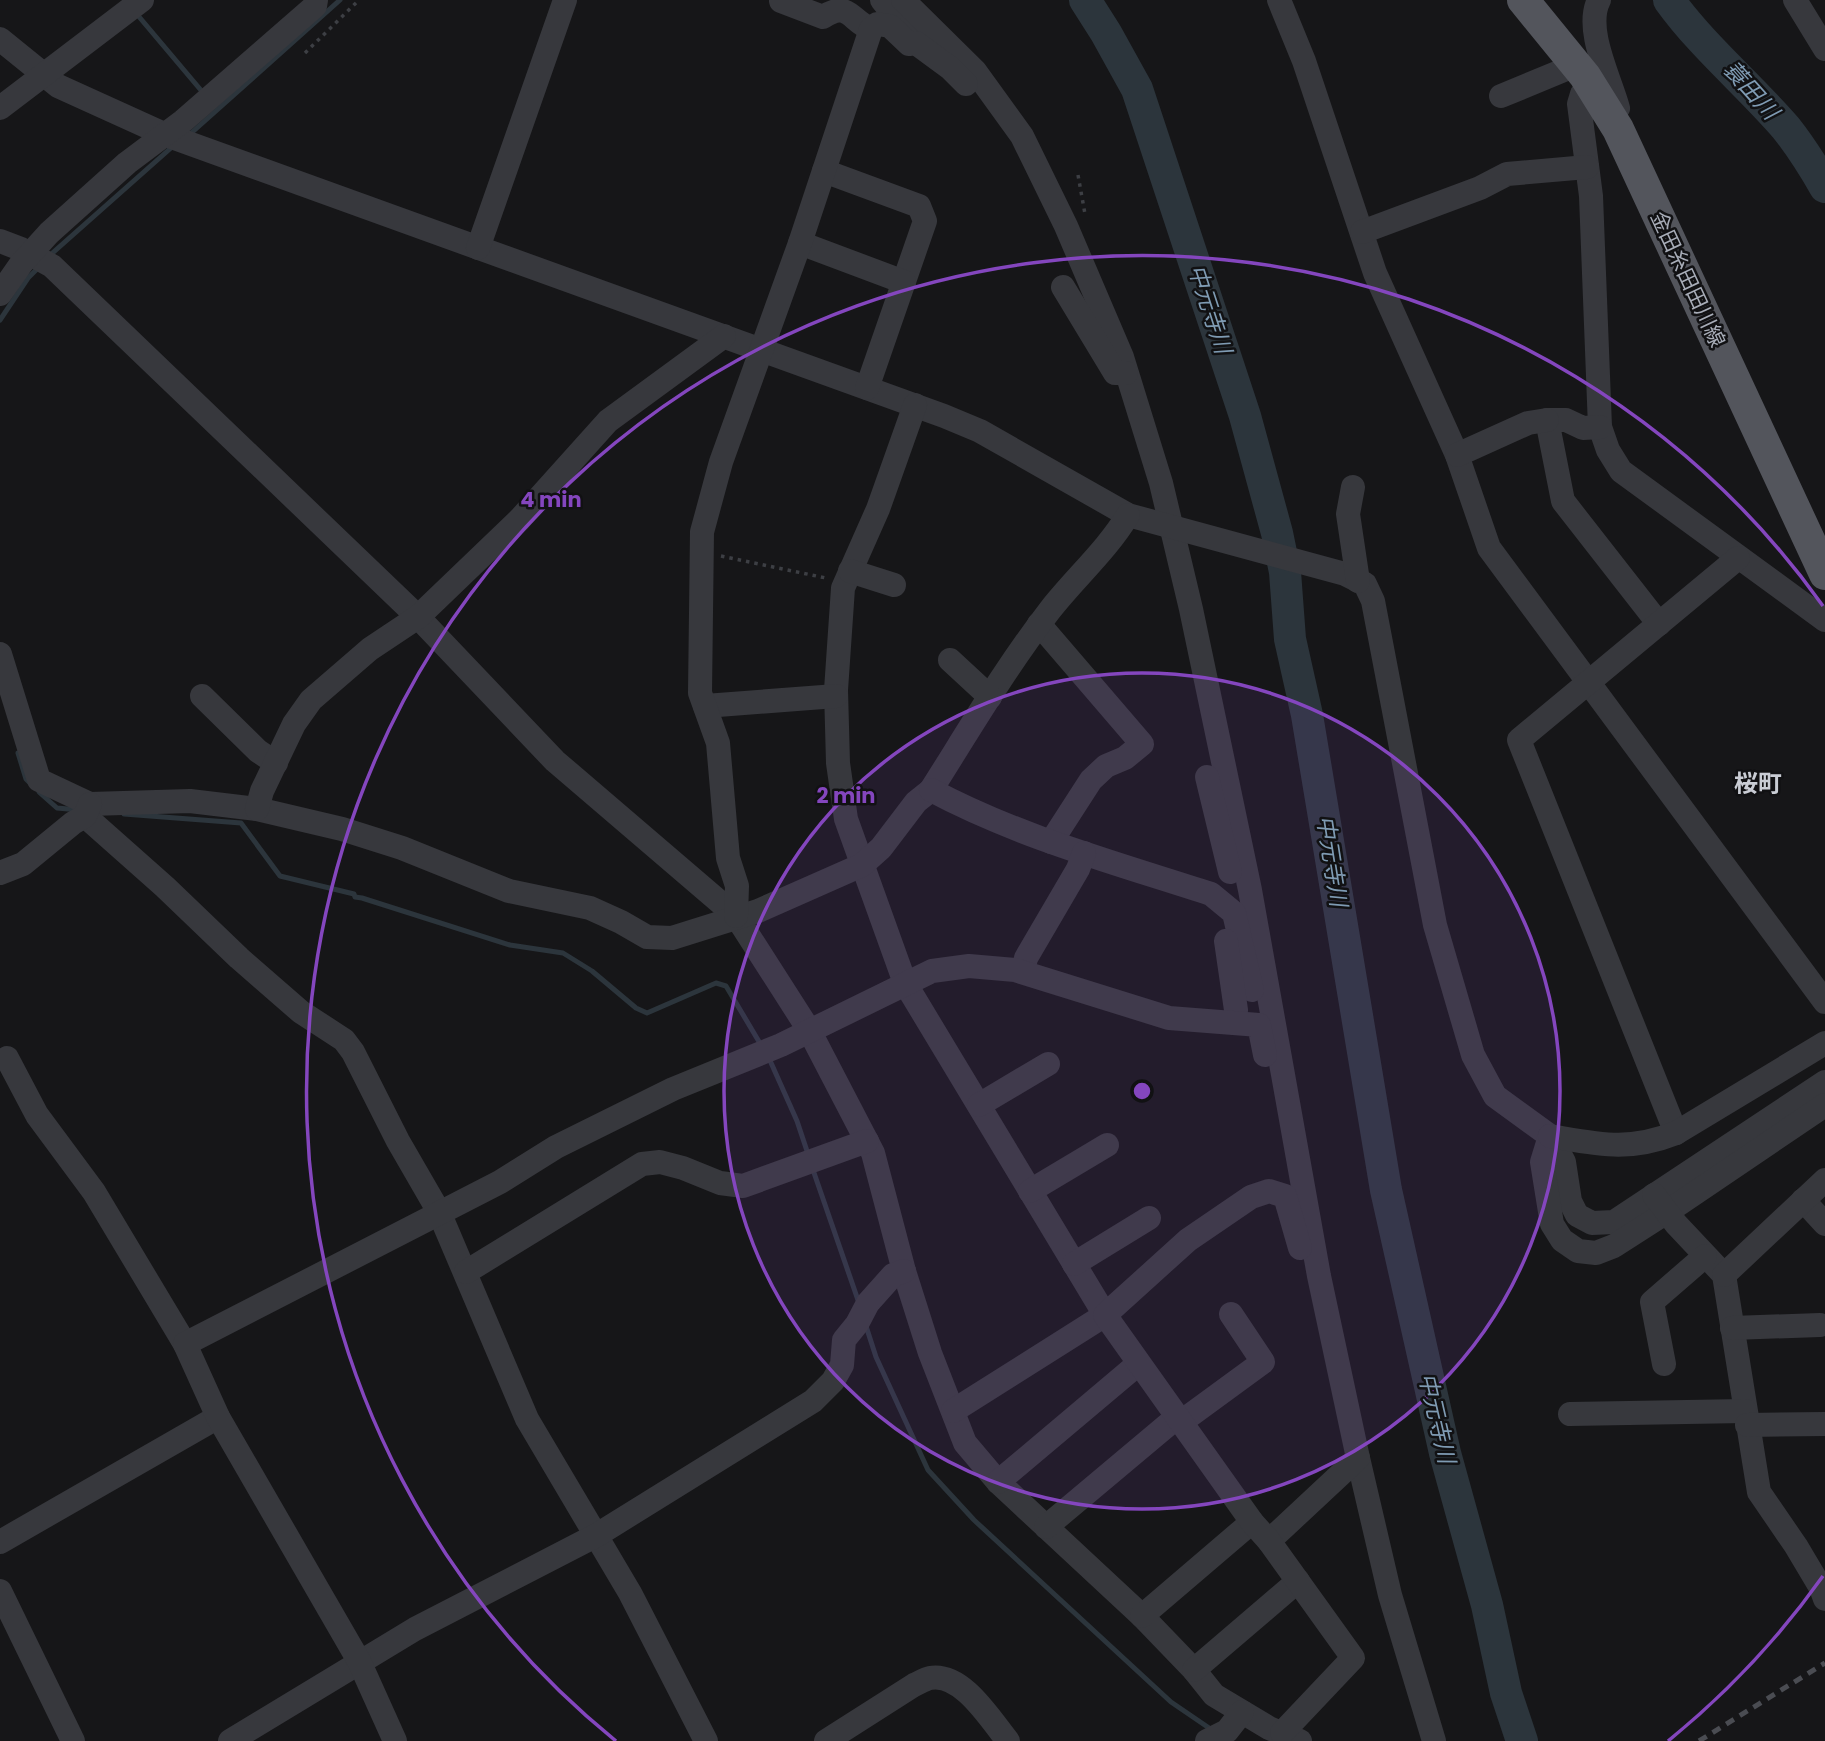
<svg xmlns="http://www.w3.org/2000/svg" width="1825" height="1741" viewBox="0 0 1825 1741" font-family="Poppins,'Noto Sans JP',sans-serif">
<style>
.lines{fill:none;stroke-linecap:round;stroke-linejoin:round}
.stream{stroke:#2c353c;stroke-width:5}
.river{stroke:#2c353c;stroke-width:32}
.path{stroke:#3d3f44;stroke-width:3.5;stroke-dasharray:3.5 5;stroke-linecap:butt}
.minor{stroke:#37383d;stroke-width:24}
.major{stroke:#53555c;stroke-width:32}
.rail{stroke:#4a4c52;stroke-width:5;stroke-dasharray:9 7;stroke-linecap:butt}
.ring{fill:none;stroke:#8446be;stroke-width:3.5}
.labels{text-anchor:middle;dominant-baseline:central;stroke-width:5;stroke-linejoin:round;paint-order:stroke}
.street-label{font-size:21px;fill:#a8adb8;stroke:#111113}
.water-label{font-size:23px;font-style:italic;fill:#7f9bb3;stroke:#111113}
.quarter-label{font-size:24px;font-weight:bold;fill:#c9ccd4;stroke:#111113}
.centre{fill:#8446be;stroke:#111113;stroke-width:3.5}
.ring-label{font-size:21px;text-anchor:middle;font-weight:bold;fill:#8446be;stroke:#111113;stroke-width:5;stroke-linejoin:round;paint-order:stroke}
</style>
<rect width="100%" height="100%" fill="#161618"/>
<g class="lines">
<g class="stream">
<path d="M135,12L205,95"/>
<path d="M189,135L340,0"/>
<path d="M49,256L172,147"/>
<path d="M0,320L28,278L40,266"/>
<path d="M18,753L26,779L30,783"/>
<path d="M39,792L57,808L79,810"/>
<path d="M124,814L241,823L280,876L354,894L355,897L362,898L510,945L563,953L592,971L636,1008L647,1013L716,983L726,986L761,1045"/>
<path d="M768,1056L797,1121L808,1154"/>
<path d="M812,1167L859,1303"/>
<path d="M866,1326L876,1357L928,1470L974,1520L1171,1702L1212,1730"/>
</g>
<g class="river">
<path d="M1085,0L1106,33L1137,89L1245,416L1277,533L1285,572L1290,639L1307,715L1386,1190L1445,1453L1487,1605L1506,1693L1522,1741"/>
<path d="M1669,0C1703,47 1748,84 1786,128C1801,147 1813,166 1825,187"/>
</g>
<g class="path">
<path d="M305,53L359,0"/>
<path d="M1078,175L1085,214"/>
<path d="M721,556L826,578"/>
</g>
<g class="minor">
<path d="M882,0L907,31"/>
<path d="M903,0L975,71L1022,136L1066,226L1122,357L1161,483L1191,609L1250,890L1319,1276L1358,1458L1390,1595L1434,1741"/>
<path d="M1279,0L1304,61L1375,273L1457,455L1489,548L1825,1002"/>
<path d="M1599,0C1584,29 1610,78 1618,108L1609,115"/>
<path d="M1795,0L1825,49"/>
<path d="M781,1L823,17C849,0 850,21 871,29"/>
<path d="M0,39L58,86L166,135L944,416L980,431L1128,515L1345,574L1365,584L1373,601L1435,925L1473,1055L1495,1096L1550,1136L1564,1162L1570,1201L1577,1215L1592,1223L1614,1222L1825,1082"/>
<path d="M1591,86L1582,94L1579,104L1591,196L1600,427L1608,450L1621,471L1825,620"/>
<path d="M1501,96L1576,65"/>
<path d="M0,108L142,0"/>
<path d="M824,171L919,206L925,221L867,388"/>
<path d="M1362,232L1480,188L1507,174L1587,167"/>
<path d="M0,241L21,249L52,266L418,617L555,761L736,916L809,1030L873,1153L904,1271L930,1353L965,1443L998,1482L1142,1616L1194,1670L1214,1695L1269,1728L1300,1741"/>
<path d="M800,243L904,282"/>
<path d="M478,248L565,0"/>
<path d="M1063,287L1115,373H1126"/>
<path d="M0,294L21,264L49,233L127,163L183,121L315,6L316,0"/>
<path d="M915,405L878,509L843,588L836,690L838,763L846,819L905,983L1105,1315L953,1411"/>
<path d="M1600,427L1583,428L1566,420H1547L1563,501L1659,624"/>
<path d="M1457,455L1528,423L1547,420"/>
<path d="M1353,487L1348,514L1358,581"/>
<path d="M850,571L894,585"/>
<path d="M1039,624L1142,744L1125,758L1106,766L1091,780L1051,842"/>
<path d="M0,654L39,780L90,804L190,801L257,809L342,829L402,848L509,891L590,908L621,922L647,937L672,938L758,911L862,865L881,848L916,802L931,790C969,730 1006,667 1050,610C1075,578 1107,550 1128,515"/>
<path d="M950,660L990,697"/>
<path d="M202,696L258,751L276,763"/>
<path d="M705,706L836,696"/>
<path d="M1207,777L1230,872"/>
<path d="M931,790C1019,837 1116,863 1211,894L1234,913L1252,990"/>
<path d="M257,809L262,791L294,724L311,700L370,649L418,617L520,519L608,421L724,336"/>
<path d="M85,816L165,887L239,958L301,1012L344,1040L353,1052L398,1141L439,1212L527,1419L630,1593L706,1741"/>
<path d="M0,873L23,864L73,823L85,816L90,804"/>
<path d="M736,916L737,886L728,858L718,743L700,693L702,532L721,462L800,243L871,29L877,24L890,26L909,44L916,43L950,68L966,84"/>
<path d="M1226,941L1236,1010L1235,1023"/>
<path d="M1023,972L1026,958L1078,869L1084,853"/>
<path d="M7,1058L37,1115L94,1192L185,1344"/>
<path d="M979,1105L1048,1064"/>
<path d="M1676,1133L1519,740L1738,558"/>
<path d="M1550,1136L1542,1162L1552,1224L1562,1240L1578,1251L1596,1253L1614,1246L1667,1212L1825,1105"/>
<path d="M1550,1136C1598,1144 1628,1152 1676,1133L1825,1043"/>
<path d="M1030,1191L1107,1145"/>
<path d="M1654,1195L1676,1224L1724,1275L1759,1492L1796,1546L1821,1588L1825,1599"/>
<path d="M1803,1200L1825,1224"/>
<path d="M1074,1264L1149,1218"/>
<path d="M466,1272L642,1164L660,1162L683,1168L720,1183L743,1186L867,1141"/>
<path d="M1724,1275L1825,1180"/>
<path d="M1732,1328L1820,1325"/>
<path d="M1664,1364L1652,1302L1705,1256"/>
<path d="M1570,1414L1745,1411"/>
<path d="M1181,1422L1263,1362L1231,1314"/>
<path d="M1747,1425L1825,1424"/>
<path d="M998,1482L1138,1364"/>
<path d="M1046,1527L1177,1417"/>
<path d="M1269,1541L1358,1458"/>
<path d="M0,1542L218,1417"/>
<path d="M0,1591L73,1741"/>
<path d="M1142,1616L1252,1522"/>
<path d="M1194,1670L1298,1581"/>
<path d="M1282,1733L1353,1658L1269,1541L1252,1522L1105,1315L1188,1240L1251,1197L1269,1191L1285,1196L1300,1248"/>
<path d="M230,1741L415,1629L597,1535L813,1401L833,1381L842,1365L844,1340L857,1324L868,1303L893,1275L904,1271"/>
<path d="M395,1741L359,1661L218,1417L185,1344L500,1182L556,1147L673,1089L781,1045L932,971L969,966L1015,970L1169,1018L1259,1025L1265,1055"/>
<path d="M826,1741L914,1685C919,1683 925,1679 930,1678C962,1672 990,1719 1008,1741"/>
<path d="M1207,1741L1227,1731L1242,1712"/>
</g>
<path class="major" d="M1523,0L1585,76L1618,129L1825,574"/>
<path class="rail" d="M1699,1741L1825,1663"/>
</g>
<circle cx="1142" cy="1091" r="418" fill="#8446be" fill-opacity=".12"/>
<g class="ring">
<circle cx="1142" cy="1091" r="418"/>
<path d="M1823 1576A836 836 0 0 1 1668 1741M616 1741A836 836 0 1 1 1823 606"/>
</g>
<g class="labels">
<g class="street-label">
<text transform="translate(1688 279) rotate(65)">金田糸田田川線</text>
</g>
<g class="water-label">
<text transform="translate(1751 90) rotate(48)">蓑田川</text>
<text transform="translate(1210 309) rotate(72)">中元寺川</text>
<text transform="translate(1332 861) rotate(81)">中元寺川</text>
<text transform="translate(1437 1418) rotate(77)">中元寺川</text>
</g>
<g class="quarter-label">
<text x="1758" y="783">桜町</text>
</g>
</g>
<circle cx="1142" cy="1091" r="10" class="centre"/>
<g class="ring-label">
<text x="551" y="507">4 min</text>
<text x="846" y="803">2 min</text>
</g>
</svg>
